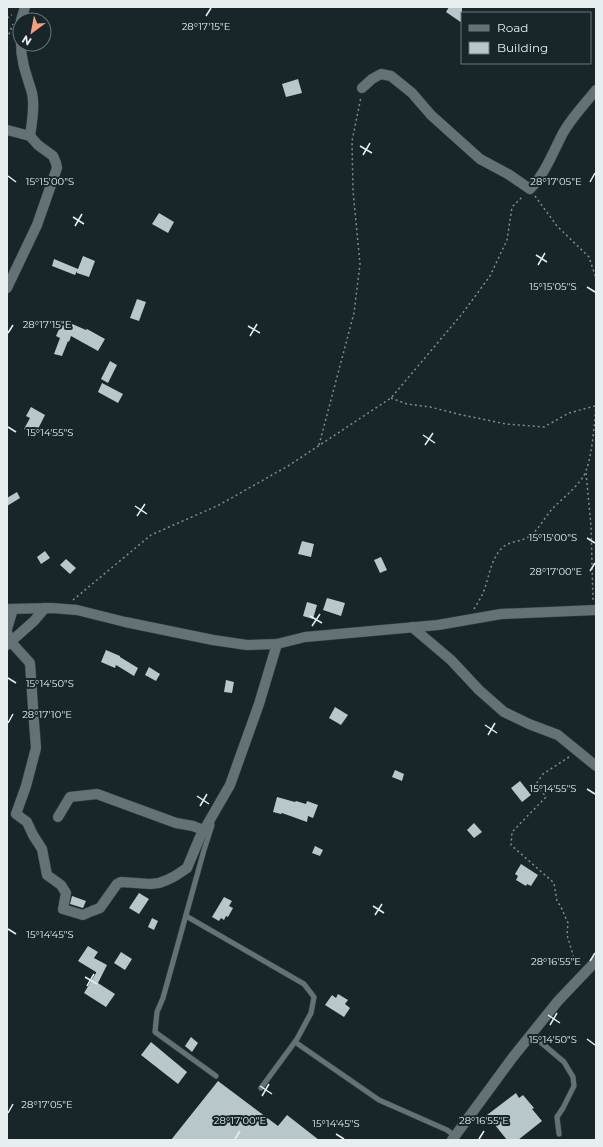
<svg xmlns="http://www.w3.org/2000/svg" width="603" height="1147" viewBox="0 0 603 1147" font-family="Montserrat,sans-serif">
<style>
.building{fill:#b7c7ca}
.lines{fill:none;stroke-linecap:round;stroke-linejoin:round}
.service-casing{stroke:#364043;stroke-width:6}
.minor-casing{stroke:#364043;stroke-width:11}
.path{stroke:#818c8e;stroke-width:1.5;stroke-dasharray:2 3;stroke-linecap:butt}
.service{stroke:#647275;stroke-width:5}
.minor{stroke:#647275;stroke-width:10}
.ticks{fill:none;stroke:#e6eef0;stroke-width:1.5}
.ticks-label{font-size:10px;text-anchor:middle;fill:#e6eef0;stroke:#192629;stroke-width:4;stroke-linejoin:round;paint-order:stroke}
</style>
<rect width="100%" height="100%" fill="#192629"/>
<g class="building">
<path d="M449,7H462V23L446,12Z"/>
<path d="M298,79L302,93L286,97L282,84Z"/>
<path d="M159,213L174,222L168,233L152,224Z"/>
<path d="M83,256L95,261L89,277L77,273V271L75,275L52,266L54,259L78,269Z"/>
<path d="M137,299L146,302L139,321L130,318Z"/>
<path d="M63,320L86,330L87,329L105,339L98,351L71,336L69,342L68,341L62,356L54,354L60,338L56,336Z"/>
<path d="M110,361L117,365L108,383L101,379Z"/>
<path d="M102,383L123,394L118,403L98,392Z"/>
<path d="M31,407L45,415L35,435L24,429L30,418L26,416Z"/>
<path d="M17,492L20,498L7,506V498Z"/>
<path d="M302,541L314,544L311,557L298,554Z"/>
<path d="M45,551L50,558L41,564L37,557Z"/>
<path d="M381,557L387,570L380,573L374,560Z"/>
<path d="M66,559L76,568L70,574L60,565Z"/>
<path d="M327,598L345,603L341,616L323,610Z"/>
<path d="M307,602L317,605L313,619L303,616Z"/>
<path d="M106,650L120,656V657L138,668L134,676L116,665L115,668L101,662Z"/>
<path d="M149,667L160,674L156,681L145,675Z"/>
<path d="M226,680L234,682L232,693L224,692Z"/>
<path d="M335,707L348,715L341,725L329,718Z"/>
<path d="M395,770L404,774L402,781L392,777Z"/>
<path d="M520,781L531,795L522,802L511,788Z"/>
<path d="M277,797L295,802L296,801L306,804L307,801L318,805L313,818L308,816L307,822L282,813L281,814L273,812Z"/>
<path d="M474,823L482,832L474,838L467,830Z"/>
<path d="M315,846L323,850L320,856L312,853Z"/>
<path d="M521,864L538,875L531,886L527,884L526,886L516,880L518,876L515,874Z"/>
<path d="M139,893L149,899L139,914L129,908Z"/>
<path d="M72,896L86,901L83,908L70,904Z"/>
<path d="M224,897L232,901L229,906L233,908L228,917L226,916L224,920L221,918L219,921L212,917Z"/>
<path d="M152,918L158,921L154,930L148,927Z"/>
<path d="M88,946L98,952L94,958L107,965L98,983L115,994L106,1007L84,993L96,973V972L78,961Z"/>
<path d="M121,952L132,959L125,970L114,963Z"/>
<path d="M338,994L348,1000L345,1004L350,1008L344,1017L325,1005L332,995L336,998Z"/>
<path d="M191,1037L198,1043L192,1052L185,1046Z"/>
<path d="M151,1042L187,1072L178,1084L141,1055Z"/>
<path d="M218,1081L278,1126L287,1115L319,1140H171Z"/>
<path d="M516,1093L519,1098L523,1095L534,1108L532,1109L542,1121L518,1140H507L487,1115Z"/>
</g>
<g class="lines">
<defs>
<g id="service">
<path d="M211,820L212,825L204,850L163,998L157,1012L155,1032L216,1076"/>
<path d="M186,916L304,984L314,997L311,1013L297,1039L261,1088"/>
<path d="M531,1034L564,1062L573,1077L574,1086L563,1108L557,1117L559,1134"/>
<path d="M295,1042L379,1100L447,1130L455,1136"/>
</g>
<g id="minor">
<path d="M21,20L25,7"/>
<path d="M21,44C21,62 27,76 32,93C35,106 32,122 30,136"/>
<path d="M362,88L372,79L381,74L391,76L412,93L431,115L480,159L508,174L530,189C545,174 553,152 563,133C572,117 585,104 596,90"/>
<path d="M7,130L30,136L38,145L53,156L56,163L57,168L37,225L7,288"/>
<path d="M7,609L52,608L77,610L125,622L213,640L247,645L277,644L305,637L438,625L501,614L596,610"/>
<path d="M412,627L451,660L479,690L504,712L529,724L558,735L596,766"/>
<path d="M7,629L13,609"/>
<path d="M7,632L11,642L30,663L34,722L36,748L26,786L16,814L27,822L33,835L42,849L47,875L61,885L66,893L63,909L83,915L92,911L100,908L117,884L121,882L150,884L159,883L167,880L175,876L187,868L200,837L230,785L259,704L277,644"/>
<path d="M7,645L34,621L45,608"/>
<path d="M58,817L70,797L97,794L176,823L193,826L203,830"/>
<path d="M452,1140L513,1057L558,1001L596,961"/>
</g>
</defs>
<use href="#service" class="service-casing"/>
<use href="#minor" class="minor-casing"/>
<g class="path">
<path d="M7,18L12,15"/>
<path d="M7,39L13,24"/>
<path d="M535,196L557,226L589,257L596,278"/>
<path d="M391,398L407,404L430,407L462,415L506,424L544,427L569,413L595,406"/>
<path d="M319,445L354,313L360,264L353,191L352,141L361,97"/>
<path d="M586,473L591,526L593,601"/>
<path d="M73,600L151,535L219,505L288,466L391,398L462,314L490,276L507,240L512,207L523,196"/>
<path d="M474,609C479,601 484,593 486,584C490,572 492,558 502,548C509,541 522,542 530,536C539,529 545,517 553,508C563,498 575,489 583,477C592,463 595,420 596,402"/>
<path d="M569,757L543,774L536,784L546,797L512,832L511,845L554,883L557,901L561,907L568,923L567,935L577,968"/>
</g>
<use href="#service" class="service"/>
<use href="#minor" class="minor"/>
</g>
<path class="ticks" d="M206,16L211,8M360,146L372,153M363,155L370,143M8,176L16,182M590,182L595,173M73,217L84,224M75,226L82,214M536,255L547,262M538,265L545,253M587,287L595,292M248,326L260,333M8,333L13,325M250,336L257,324M8,427L16,432M423,435L435,443M425,445L433,433M135,506L147,514M137,516L145,504M587,538L595,543M590,571L595,563M310,616L322,623M312,626L320,614M8,678L16,683M8,723L13,714M485,725L497,733M488,735L495,723M587,789L595,794M197,796L209,804M200,806L207,794M373,906L384,913M375,915L382,904M8,929L16,934M590,961L595,953M85,977L97,984M87,986L94,974M548,1015L560,1023M550,1025L557,1013M587,1039L595,1045M260,1086L272,1094M262,1096L269,1084M8,1113L13,1104M336,1134L344,1139M235,1139L240,1131M479,1139L484,1131"/>
<g class="ticks-label">
<text x="206" y="30">28°17'15"E</text>
<text x="50" y="185">15°15'00"S</text>
<text x="556" y="185">28°17'05"E</text>
<text x="553" y="290">15°15'05"S</text>
<text x="47" y="328">28°17'15"E</text>
<text x="50" y="436">15°14'55"S</text>
<text x="553" y="541">15°15'00"S</text>
<text x="556" y="575">28°17'00"E</text>
<text x="50" y="687">15°14'50"S</text>
<text x="47" y="718">28°17'10"E</text>
<text x="553" y="792">15°14'55"S</text>
<text x="50" y="938">15°14'45"S</text>
<text x="556" y="965">28°16'55"E</text>
<text x="553" y="1043">15°14'50"S</text>
<text x="47" y="1108">28°17'05"E</text>
<text x="240" y="1124">28°17'00"E</text>
<text x="484" y="1124">28°16'55"E</text>
<text x="336" y="1127">15°14'45"S</text>
</g>
<rect width="603" height="1147" fill="none" stroke="#e6eef0" stroke-width="16"/>
<rect x="461" y="12" width="130" height="52" fill="#192629" stroke="#6b7679"/>
<rect x="469" y="25" width="20" height="6" fill="#647275" stroke="#6b7679"/>
<text x="497" y="32" font-size="12" fill="#e6eef0">Road</text>
<rect x="469" y="42" width="20" height="12" fill="#b7c7ca" stroke="#6b7679"/>
<text x="497" y="52" font-size="12" fill="#e6eef0">Building</text>
<g transform="translate(32 32) rotate(212)"><circle r="19" fill="#192629" stroke="#6b7679"/>
<path d="M0-3L7 15L0 10L-7 15Z" fill="#f2a081"/>
<text y="-6" font-size="11" font-weight="bold" text-anchor="middle" fill="#e6eef0">N</text>
</g>
</svg>
